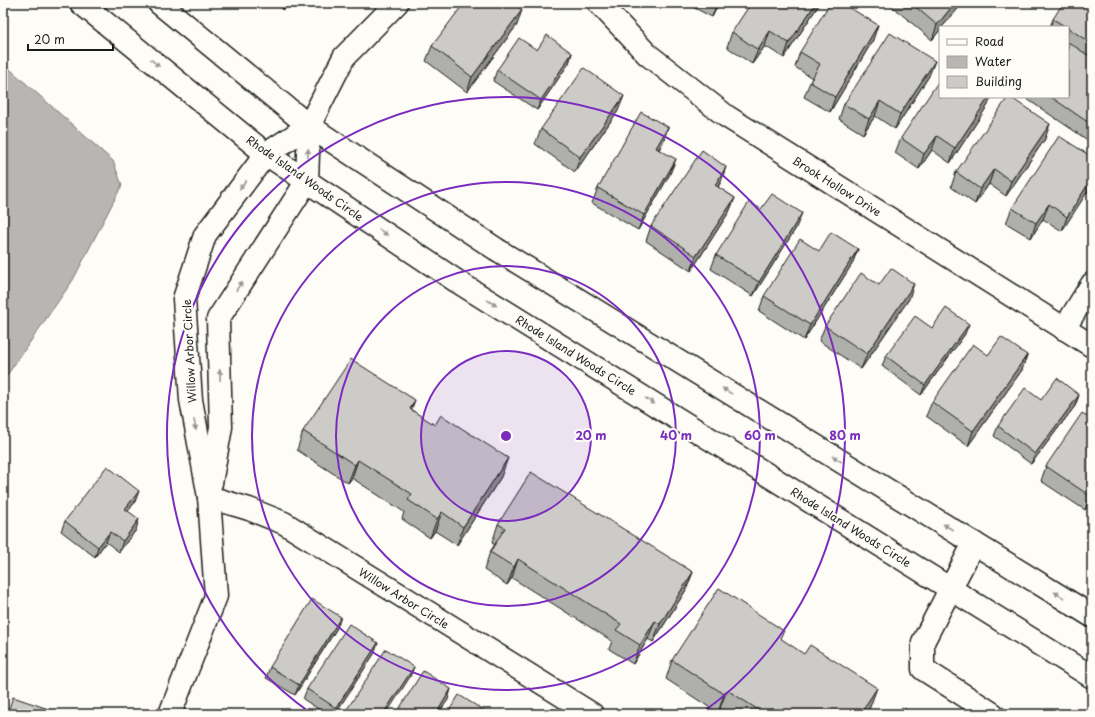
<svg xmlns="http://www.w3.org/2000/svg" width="1095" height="717" viewBox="0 0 1095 717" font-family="'Playpen Sans',sans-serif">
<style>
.water{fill:#b7b6b2;stroke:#797876}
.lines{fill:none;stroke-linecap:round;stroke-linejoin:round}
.minor-casing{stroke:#1c1c1c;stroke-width:25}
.minor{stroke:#fdfcf7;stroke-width:22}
.wall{fill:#afafac;stroke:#1c1c1c}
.shaded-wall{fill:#8f8e8c;stroke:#1c1c1c}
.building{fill:#cccbc8;stroke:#1c1c1c}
.oneway{fill:#989794}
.ring{fill:none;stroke:#7b2cbf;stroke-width:2}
.labels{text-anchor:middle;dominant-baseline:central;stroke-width:4;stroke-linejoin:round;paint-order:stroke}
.street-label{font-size:11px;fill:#1c1c1c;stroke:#fdfcf7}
.centre{fill:#7b2cbf;stroke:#fdfcf7;stroke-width:2}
.ring-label{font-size:12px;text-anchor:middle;font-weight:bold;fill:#7b2cbf;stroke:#fdfcf7;stroke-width:4;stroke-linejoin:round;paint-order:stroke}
</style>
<rect width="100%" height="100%" fill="#fdfcf7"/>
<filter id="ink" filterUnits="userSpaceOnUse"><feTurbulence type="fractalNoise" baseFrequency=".025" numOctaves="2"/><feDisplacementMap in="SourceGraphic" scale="8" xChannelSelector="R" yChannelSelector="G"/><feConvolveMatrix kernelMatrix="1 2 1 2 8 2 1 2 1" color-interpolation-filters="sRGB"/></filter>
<g filter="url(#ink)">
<path class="water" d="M3,63L113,161L122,185L73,280L3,381Z"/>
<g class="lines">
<defs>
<g id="minor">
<path d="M81,3L266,154L458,282L1092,677"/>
<path d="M159,3L309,126L496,249L1092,616"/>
<path d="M599,3L647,54L726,116L1092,346"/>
<path d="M1064,329L1092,284"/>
<path d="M211,483L221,427L218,319L307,181L309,126"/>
<path d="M209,497L249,509L284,523L592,714"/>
<path d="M974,543L923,642V669L993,714"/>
<path d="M170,714L216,596L209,497L191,400L184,299L205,235L266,154L309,126L344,57L397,3"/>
</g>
</defs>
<use href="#minor" class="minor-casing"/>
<use href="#minor" class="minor"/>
</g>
<g class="wall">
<path d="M277,3H291L283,10Z"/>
<path d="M685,3H719L712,17Z"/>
<path d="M820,3L784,58L765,46L752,64L727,47L732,32Z"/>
<path d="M888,3H963L942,27H940V30L932,40Z"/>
<path d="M986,3H996L992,8Z"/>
<path d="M1092,3V143L1024,97H1068V27H1050L1053,19Z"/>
<path d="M517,25L467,92L426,61L432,46Z"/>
<path d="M873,40L830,112L804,97L810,82L812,78L795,67L800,52Z"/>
<path d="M537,50L572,53L569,63L537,110L493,81L497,70Z"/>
<path d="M929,76L895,129L875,116L863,134L839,119L844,104Z"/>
<path d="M988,105L950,163L932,150L919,169L895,153L901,138Z"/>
<path d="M618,111L575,172L535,144L541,129Z"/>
<path d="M668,127L663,142L659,150L670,174L638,230L592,203L598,188Z"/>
<path d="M1045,139L1006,196L989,184L975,204L951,187L956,172Z"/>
<path d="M1092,157L1062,231L1043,219L1031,238L1006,223L1012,208Z"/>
<path d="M721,182L718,187L735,198L729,212L691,271L646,241L651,226Z"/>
<path d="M761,209L796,228L753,296L711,269L716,255Z"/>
<path d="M858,249L852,264L804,340L759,311L764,296Z"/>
<path d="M879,285L909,299L861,369L819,341L825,326Z"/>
<path d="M932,328L965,334L921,395L882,366L886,356Z"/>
<path d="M988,355H1027L1022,370L968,446L926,416L932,402Z"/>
<path d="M1079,395L1075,406L1031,464L994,436L998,426L1041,400Z"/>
<path d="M412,410L501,477L457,545L435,531L430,538L402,519L404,512L352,478L348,483L297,450L303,431Z"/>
<path d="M1092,420V500L1085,510L1041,481L1046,466Z"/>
<path d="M135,502L128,511L136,530L119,552L106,542L95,557L61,531L65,521Z"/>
<path d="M498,524L693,572L686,590L653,642L648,639L633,664L609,649L612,641L512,578L507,585L484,570L490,552L495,545L492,543Z"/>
<path d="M337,628L295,695L266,678L270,667Z"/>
<path d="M781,639L870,707L866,714H729L720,708L718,713L666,679L672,660Z"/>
<path d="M374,654L335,714H326L303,699L307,689Z"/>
</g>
<g class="shaded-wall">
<path d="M286,3H291L283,10Z"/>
<path d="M717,3H719L712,17Z"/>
<path d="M816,3H820L784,58L789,43Z"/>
<path d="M955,3H963L942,27H940V30L932,40L937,25Z"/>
<path d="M994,3H996L992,8Z"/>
<path d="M522,10L517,25L467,92L472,77Z"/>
<path d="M878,25L873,40L830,112L835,97Z"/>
<path d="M770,31L765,46L752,64L758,50Z"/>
<path d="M572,53L569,63L537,110L541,100Z"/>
<path d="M935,61L929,76L895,129L900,114Z"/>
<path d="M624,96L618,111L575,172L580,157Z"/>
<path d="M989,97H991L988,105L950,163L955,148Z"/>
<path d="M880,101L875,116L863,134L869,119Z"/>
<path d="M1050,124L1045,139L1006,196L1011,181Z"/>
<path d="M668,127L663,142L651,163L656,148Z"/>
<path d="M937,136L932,150L919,169L924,154Z"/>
<path d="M676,159L670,174L638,230L644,215Z"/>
<path d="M726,167L721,182L709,199L715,185Z"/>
<path d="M994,169L989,184L975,204L980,189Z"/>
<path d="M1092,178V185L1062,231L1067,217Z"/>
<path d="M735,198L729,212L691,271L696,256Z"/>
<path d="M1049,204L1043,219L1031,238L1036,223Z"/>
<path d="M802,213L796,228L753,296L759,282Z"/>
<path d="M858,249L852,264L804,340L810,325Z"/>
<path d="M914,284L909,299L861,369L867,354Z"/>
<path d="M969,324L965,334L921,395L925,385Z"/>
<path d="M1027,355L1022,370L968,446L973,431Z"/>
<path d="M1079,395L1075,406L1031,464L1035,454Z"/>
<path d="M415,400L408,419L410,409Z"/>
<path d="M508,458L501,477L457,545L463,527Z"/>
<path d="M358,460L352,478L348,483L355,465Z"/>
<path d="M139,491L135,502L122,519L125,509Z"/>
<path d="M1092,493V500L1085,510L1090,496Z"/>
<path d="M442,512L435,531L430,538L437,519Z"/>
<path d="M139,519L136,530L119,552L123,541Z"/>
<path d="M110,532L106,542L95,557L98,547Z"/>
<path d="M518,559L512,578L507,585L514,567Z"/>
<path d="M693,572L686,590L653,642L660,624Z"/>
<path d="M341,617L337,628L295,695L299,685Z"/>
<path d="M655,621L648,639L633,664L640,645Z"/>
<path d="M378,643L374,654L335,714H334L336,708Z"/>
<path d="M414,667L410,677L386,714H383Z"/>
<path d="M877,688L870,707L866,714H860Z"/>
<path d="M451,689L448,700L438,714H436Z"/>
<path d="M727,690L720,708L718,713L724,694Z"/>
</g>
<g class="building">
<path d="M464,3H513L522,10L472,77L432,46Z"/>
<path d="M751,3H816L789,43L770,31L758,50L732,32Z"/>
<path d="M830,3H842L878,25L835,97L810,82L820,64L800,52Z"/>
<path d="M911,3H955L937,25Z"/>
<path d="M1063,3H1092V44L1068,28V27H1066L1053,19Z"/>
<path d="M890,33L935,61L900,114L880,101L869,119L844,104Z"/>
<path d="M547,35L572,53L541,100L497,70L519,38L537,50Z"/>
<path d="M1068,42L1092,58V125L1051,97H1068Z"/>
<path d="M584,68L624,96L580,157L541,129Z"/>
<path d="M940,79V97H989L955,148L937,136L924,154L901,138Z"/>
<path d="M1008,97H1010L1050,124L1011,181L994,169L980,189L956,172Z"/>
<path d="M641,112L668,127L656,148L676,159L644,215L598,188Z"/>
<path d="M1059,136L1092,157V178L1067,217L1049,204L1036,223L1012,208Z"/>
<path d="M702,150L726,167L715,185L735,198L696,256L651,226Z"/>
<path d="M772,194L802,213L759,282L716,255L749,202L761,209Z"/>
<path d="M831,232L858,249L810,325L764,296L800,239L819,251Z"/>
<path d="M891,268L914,284L867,354L825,326L861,273L879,285Z"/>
<path d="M946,308L969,324L925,385L886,356L915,316L932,328Z"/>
<path d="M1001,337L1027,355L973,431L932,402L973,344L988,355Z"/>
<path d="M351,359L415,400L410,409L435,425L441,415L508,458L463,527L442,512L437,519L408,500L412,494L358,460L355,465L303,431Z"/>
<path d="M1057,378L1079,395L1035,454L998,426L1025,388L1041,400Z"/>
<path d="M1082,413L1092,420V493L1090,496L1046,466Z"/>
<path d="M107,466L139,491L125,509L139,519L123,541L110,532L98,547L65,521Z"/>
<path d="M531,472L693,572L660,624L655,621L640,645L616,630L621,624L518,559L514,567L490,552L505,528L498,524Z"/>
<path d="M719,588L784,631L780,638L804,654L810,645L877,688L860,714H765L727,690L724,694L672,660Z"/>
<path d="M312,599L341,617L299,685L270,667Z"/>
<path d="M349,624L378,643L336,708L307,689Z"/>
<path d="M386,649L414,667L383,714H344Z"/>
<path d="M423,671L451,689L436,714H396Z"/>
<path d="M459,695L488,713L487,714H447Z"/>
<path d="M13,697L63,714H7Z"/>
<path d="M902,707L914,714H897Z"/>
</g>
<defs><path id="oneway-solid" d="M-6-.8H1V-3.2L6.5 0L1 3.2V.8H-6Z"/></defs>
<g class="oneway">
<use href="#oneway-solid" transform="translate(155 63) rotate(39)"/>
<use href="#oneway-solid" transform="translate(308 154) rotate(-88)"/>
<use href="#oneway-solid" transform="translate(243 185) rotate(127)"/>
<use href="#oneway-solid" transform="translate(383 232) rotate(34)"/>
<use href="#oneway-solid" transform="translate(239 286) rotate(-57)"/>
<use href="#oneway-solid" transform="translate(492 303) rotate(32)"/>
<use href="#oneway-solid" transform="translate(220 375) rotate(-92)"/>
<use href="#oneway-solid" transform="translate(727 391) rotate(-148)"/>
<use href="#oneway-solid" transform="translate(650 401) rotate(32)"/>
<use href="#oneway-solid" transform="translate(195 425) rotate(80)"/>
<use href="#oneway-solid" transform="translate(837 459) rotate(-148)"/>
<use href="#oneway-solid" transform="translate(948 527) rotate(-148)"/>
<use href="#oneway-solid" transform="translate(1059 595) rotate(-148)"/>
</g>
</g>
<circle cx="506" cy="436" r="85" fill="#7b2cbf" fill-opacity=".12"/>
<g class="ring">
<circle cx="506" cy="436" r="85"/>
<circle cx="506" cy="436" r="170"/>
<circle cx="506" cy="436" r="254"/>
<path d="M312 714A339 339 0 1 1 700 714"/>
</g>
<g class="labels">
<g class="street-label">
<text transform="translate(305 178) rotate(35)">Rhode Island Woods Circle</text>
<text transform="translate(837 186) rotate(32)">Brook Hollow Drive</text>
<text transform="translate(189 351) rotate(-93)">Willow Arbor Circle</text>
<text transform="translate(576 355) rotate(32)">Rhode Island Woods Circle</text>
<text transform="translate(851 527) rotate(32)">Rhode Island Woods Circle</text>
<text transform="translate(404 598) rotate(32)">Willow Arbor Circle</text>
</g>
</g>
<circle cx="506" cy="436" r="6" class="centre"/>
<g class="ring-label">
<text x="591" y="440">20 m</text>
<text x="676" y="440">40 m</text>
<text x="760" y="440">60 m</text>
<text x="845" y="440">80 m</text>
</g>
<rect width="1095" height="717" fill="none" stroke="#fdfcf7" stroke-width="16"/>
<rect x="8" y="8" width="1079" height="701" fill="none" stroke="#1c1c1c" stroke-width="1.5" filter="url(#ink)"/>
<rect x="939" y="26" width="130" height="72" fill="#fdfcf7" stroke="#a3a29f"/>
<rect x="947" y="39" width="20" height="6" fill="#fdfcf7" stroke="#a3a29f"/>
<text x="975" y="46" font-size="12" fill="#1c1c1c">Road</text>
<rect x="947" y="56" width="20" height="12" fill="#b7b6b2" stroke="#a3a29f"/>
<text x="975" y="66" font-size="12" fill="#1c1c1c">Water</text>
<rect x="947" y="76" width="20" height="12" fill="#cccbc8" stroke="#a3a29f"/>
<text x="975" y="86" font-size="12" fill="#1c1c1c">Building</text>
<path d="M28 44v6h85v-6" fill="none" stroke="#1c1c1c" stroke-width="2"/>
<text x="34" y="44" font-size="12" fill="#1c1c1c" stroke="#fdfcf7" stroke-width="3" paint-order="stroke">20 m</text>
</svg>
